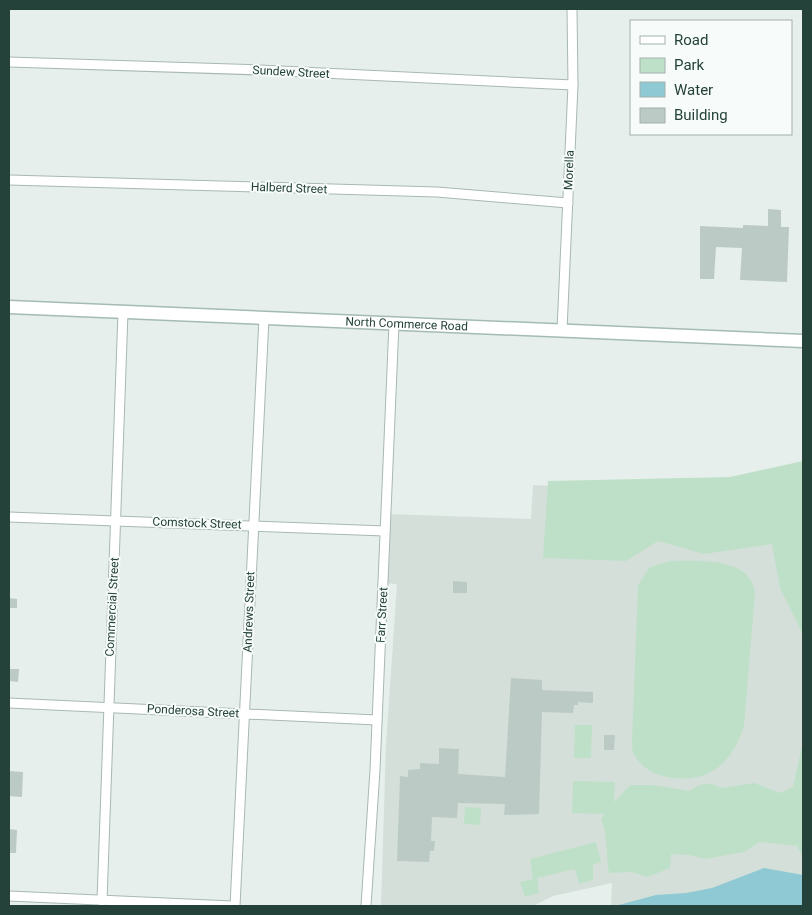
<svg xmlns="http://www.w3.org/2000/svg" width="812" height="915" viewBox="0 0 812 915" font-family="Roboto,sans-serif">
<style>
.built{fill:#d4dfda}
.green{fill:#bfe0c8}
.water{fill:#8ec9d4}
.building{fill:#bbcac4}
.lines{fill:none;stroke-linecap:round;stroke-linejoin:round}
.minor-casing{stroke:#a8b8b2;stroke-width:11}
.secondary-casing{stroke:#a4bbb3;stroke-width:15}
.minor{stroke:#fff;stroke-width:9}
.secondary{stroke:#fff;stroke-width:12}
.labels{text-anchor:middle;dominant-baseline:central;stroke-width:4;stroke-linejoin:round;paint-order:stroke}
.street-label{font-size:12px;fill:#24423a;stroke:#f7fbf9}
</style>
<rect width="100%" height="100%" fill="#e6efeb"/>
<path class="built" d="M533,485L803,497V892L747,906H611L612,883L553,896L533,906H381L386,745L397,584L384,583L388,514L531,519Z"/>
<g class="green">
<path d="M803,461V635L780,588L772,544L704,554L658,541L626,561L543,558L548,481L730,477Z"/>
<path d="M670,561C697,561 751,556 755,593L744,726C738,744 729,762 711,772C689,784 648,780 635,756C632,752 632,746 632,741L638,585L650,567Z"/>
<path d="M575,725H592L591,758H574Z"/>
<path d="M803,741V857L797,846L760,842L744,852L705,859L689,855L671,854L670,868L648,877L631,872L609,873C606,855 608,837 601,819L604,814L572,813L573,781L615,782L614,802L630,785H653L690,791C699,783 711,781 721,788L754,783L780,793L793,787Z"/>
<path d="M465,807L481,808L480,825L464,824Z"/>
<path d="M596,842L601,862L593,865V880L579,884L575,869L537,878L539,893L525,897L520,882L533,879L530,859Z"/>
</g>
<path class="water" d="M764,868L803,875V906H615L656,895L686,893L712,888Z"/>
<g class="building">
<path d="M768,209L781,210V227H789L787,282L740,280L742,248L716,247L714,279H700V226L743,228V225L768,226Z"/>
<path d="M453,581L467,582V593H453Z"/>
<path d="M9,598L17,599V608H9Z"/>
<path d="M9,669H19L18,682L9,681Z"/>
<path d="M511,678L542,680V690L593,692V703L578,702V705H574L573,713L542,712L539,814L504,815L505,804L458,803L457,818L432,817L431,841H435L434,851H430L429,862L397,861L400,776L408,777V770L420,769V763L439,764V748L459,749L458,774L505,777Z"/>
<path d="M604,735H615L614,750H604Z"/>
<path d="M9,771L23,772L22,797L9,796Z"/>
<path d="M9,829L17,830L16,853H9Z"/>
</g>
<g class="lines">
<defs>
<g id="minor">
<path d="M9,62L260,70L573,85"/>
<path d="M9,180L437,192L568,203"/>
<path d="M562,330L573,85L572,9"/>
<path d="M9,517L385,531"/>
<path d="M9,703L377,720"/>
<path d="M9,896L232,906"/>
<path d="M102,901L123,312"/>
<path d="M235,906L264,318"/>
<path d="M366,906L375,770L394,323"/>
</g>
<g id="secondary">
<path id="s1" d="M9,307L803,341"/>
</g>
</defs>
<use href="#minor" class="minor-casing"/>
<use href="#secondary" class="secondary-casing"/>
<use href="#minor" class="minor"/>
<use href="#secondary" class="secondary"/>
</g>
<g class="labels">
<g class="street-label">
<text transform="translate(291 72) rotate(3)">Sundew Street</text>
<text transform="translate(569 170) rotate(-88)">Morella</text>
<text transform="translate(289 188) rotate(2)">Halberd Street</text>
<text stroke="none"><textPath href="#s1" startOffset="398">North Commerce Road</textPath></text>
<text transform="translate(197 523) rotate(2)">Comstock Street</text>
<text transform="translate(112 607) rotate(-87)">Commercial Street</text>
<text transform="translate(249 612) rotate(-88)">Andrews Street</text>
<text transform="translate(382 615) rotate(-87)">Farr Street</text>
<text transform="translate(193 711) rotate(3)">Ponderosa Street</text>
</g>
</g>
<rect width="812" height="915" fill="none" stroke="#24423a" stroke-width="20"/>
<rect x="630" y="20" width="162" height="115" fill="#f7fbf9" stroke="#a3b1ad"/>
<rect x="640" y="36" width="25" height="8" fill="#ffffff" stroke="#a3b1ad"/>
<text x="674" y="45" font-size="15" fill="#24423a">Road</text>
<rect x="640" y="58" width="25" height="15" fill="#bfe0c8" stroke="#a3b1ad"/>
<text x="674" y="70" font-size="15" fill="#24423a">Park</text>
<rect x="640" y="82" width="25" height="15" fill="#8ec9d4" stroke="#a3b1ad"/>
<text x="674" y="95" font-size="15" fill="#24423a">Water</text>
<rect x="640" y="108" width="25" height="15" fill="#bbcac4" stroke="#a3b1ad"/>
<text x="674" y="120" font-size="15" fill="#24423a">Building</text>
</svg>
